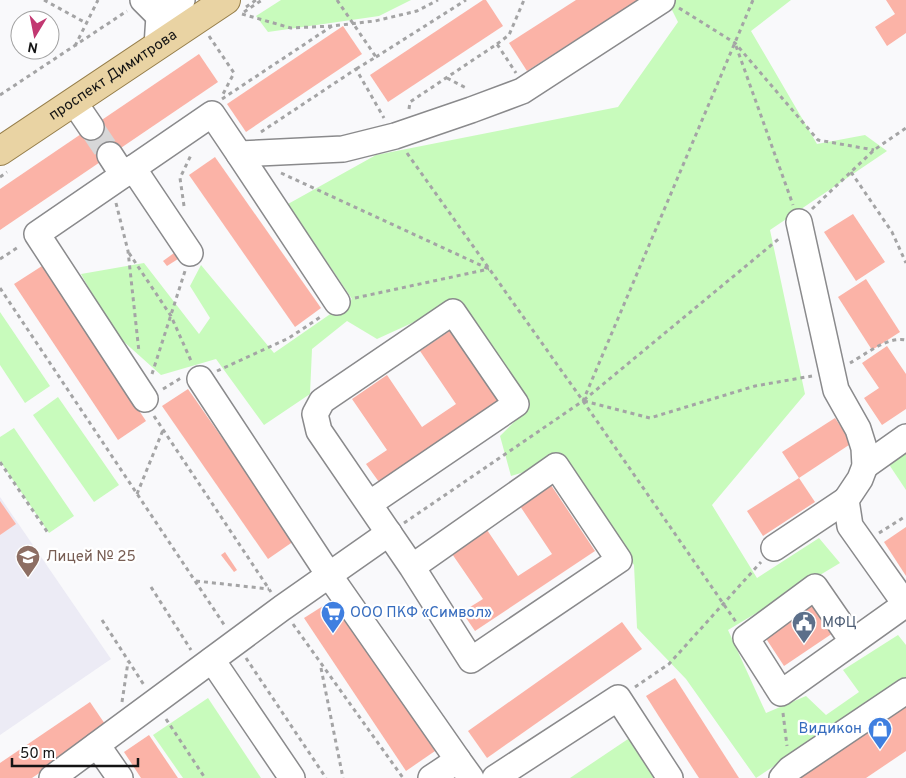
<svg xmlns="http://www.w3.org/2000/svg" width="906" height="778" viewBox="0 0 906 778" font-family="Overpass,sans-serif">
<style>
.built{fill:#ecebf5}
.green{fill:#c8fbbc}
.building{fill:#fbb3a7}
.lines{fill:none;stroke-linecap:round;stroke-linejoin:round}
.minor-tunnel{stroke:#d7d7d8;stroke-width:25;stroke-dasharray:25 12;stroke-linecap:butt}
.minor-casing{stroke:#8a8a8c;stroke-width:28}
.major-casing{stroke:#957d49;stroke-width:30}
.path{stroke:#a4a4a5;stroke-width:3;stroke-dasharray:4 4;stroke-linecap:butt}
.minor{stroke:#fff;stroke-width:25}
.major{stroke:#e9d3a3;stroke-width:28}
.labels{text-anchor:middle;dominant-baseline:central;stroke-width:4.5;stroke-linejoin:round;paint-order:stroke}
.street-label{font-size:15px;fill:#141414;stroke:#fff}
.education-label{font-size:15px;fill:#785e54;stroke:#fff;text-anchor:start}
.shop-label{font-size:15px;fill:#366cbe;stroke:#fff;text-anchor:start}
.service-label{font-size:15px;fill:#4e5e75;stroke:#fff;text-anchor:start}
</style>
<rect width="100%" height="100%" fill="#f9f9fb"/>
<path class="built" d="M0,497L111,659L0,735Z"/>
<g class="green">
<path d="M281,0H411L379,16L268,32L256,16Z"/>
<path d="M667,0H791L751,31L817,144L865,135L887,151L770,230L805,394L712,505L757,578L819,538L840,563L728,630L766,713L806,696L826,715L859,692L843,670L898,635L906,645V679L756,778L686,679L637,628L634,565L564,460L511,476L500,436L530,406L460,301L377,339L347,321L312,349L310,394L264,425L216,359L161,375L113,332L81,274L144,263L199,334L210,318L190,286L201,265L274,353L352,299L288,204L376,155L618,107L678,22Z"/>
<path d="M0,312L50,386L25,403L0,365Z"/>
<path d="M58,397L119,485L94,502L33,415Z"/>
<path d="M14,428L74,516L49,533L0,461V437Z"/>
<path d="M906,451V490L888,463Z"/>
<path d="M208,698L261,778H183L153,735Z"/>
<path d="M634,735L663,778H570Z"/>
</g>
<g class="building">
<path d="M483,0H486L503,26L388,102L370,75Z"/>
<path d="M576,0H638L527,71L509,43Z"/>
<path d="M886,0H906V33L887,46L875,27L895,14Z"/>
<path d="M343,26L362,54L246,132L227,104Z"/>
<path d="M199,54L218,82L0,230V189Z"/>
<path d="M215,157L321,308L295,327L189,175Z"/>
<path d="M853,214L885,262L856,281L824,232Z"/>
<path d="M174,253L178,259L167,266L163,261Z"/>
<path d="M42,266L146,421L118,440L14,284Z"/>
<path d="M866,279L900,332L872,350L838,297Z"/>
<path d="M451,330L499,401L379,482L366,464L387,450L352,399L387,375L422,427L456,404L420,351Z"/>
<path d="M887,346L906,374V409L882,425L864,398L879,388L862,363Z"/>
<path d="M188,389L294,541L268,559L162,406Z"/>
<path d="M835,418L852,443L799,478L782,452Z"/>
<path d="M799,478L815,502L763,536L747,511Z"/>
<path d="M547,479L595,551L475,631L462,612L483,599L448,548L483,524L518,576L552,554L516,500Z"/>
<path d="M0,501L16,524L0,535Z"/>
<path d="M906,527V576L884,542Z"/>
<path d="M225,552L237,570L234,572L221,555Z"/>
<path d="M334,599L435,751L406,771L304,618Z"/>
<path d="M813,604L833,633L784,666L765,637Z"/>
<path d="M622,622L642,649L487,758L468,731Z"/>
<path d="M675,678L739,778H699L658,715L646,696Z"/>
<path d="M90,702L107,727L32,778H0V763Z"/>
<path d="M906,706V751L866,778H800Z"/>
<path d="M149,735L178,778H141L124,752Z"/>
</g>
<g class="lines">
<path class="minor-tunnel" d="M91,127L110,155"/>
<defs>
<g id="minor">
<path d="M143,0L159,16"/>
<path d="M157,46L159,16L182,0"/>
<path d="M74,102L91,127"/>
<path d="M239,154L337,302"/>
<path d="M110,155L123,175"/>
<path d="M133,168L190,253"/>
<path d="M799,222L836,390L858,429L864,448L865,466L860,479L846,500L850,526L906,605"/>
<path d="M200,379L329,575L458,760"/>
<path d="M145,399L37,234L212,114L239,154L343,149L395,136L471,110L522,91L662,0"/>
<path d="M865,466L906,437"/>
<path d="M369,504L516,404L453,312L322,401L315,414L319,431L412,567L471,660L619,560L556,466L412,567"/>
<path d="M774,548L846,500"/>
<path d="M853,642L815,587L746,638L781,693L906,604"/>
<path d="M212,660L292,778"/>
<path d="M97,745L120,778"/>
<path d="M52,778L282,608L389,533"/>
<path d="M431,778L458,760L471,778"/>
<path d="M495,778L618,698L670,778"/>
<path d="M782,778L790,769L906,691"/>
</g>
<g id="major">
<path id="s1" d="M0,151L226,0"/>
</g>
</defs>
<use href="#minor" class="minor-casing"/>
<use href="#major" class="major-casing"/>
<g class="path">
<path d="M44,0L86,23"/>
<path d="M337,0L376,57L356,69"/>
<path d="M246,7L256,0"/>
<path d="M679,8L735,43L818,140L874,150"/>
<path d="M244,12L262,0"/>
<path d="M242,14L291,28L332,26L375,21L417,11L438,0"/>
<path d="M209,36L234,73L222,96"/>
<path d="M497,44L509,35L524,0"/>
<path d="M75,46L98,0"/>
<path d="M736,46L793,205"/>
<path d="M376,57L466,0"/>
<path d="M447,78L468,89"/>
<path d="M0,95L127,11"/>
<path d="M222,99L332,26"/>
<path d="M409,109L410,102L497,44L516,73"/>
<path d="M261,132L356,69L384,118"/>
<path d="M407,153L583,401L736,622"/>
<path d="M851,172L892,232L906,263"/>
<path d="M281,173L489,269"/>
<path d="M0,177L7,172"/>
<path d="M116,203L128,251L139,352"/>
<path d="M184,206L180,178L192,153"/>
<path d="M812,209L874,150L906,128"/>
<path d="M129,253L171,316L192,363"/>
<path d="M0,259L20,246"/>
<path d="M0,288L225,626"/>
<path d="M355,298L489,269"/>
<path d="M850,363C866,354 888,336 906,340"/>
<path d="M217,371L289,338L322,316"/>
<path d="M152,374L185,271"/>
<path d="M163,389L181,378"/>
<path d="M584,400L781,237"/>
<path d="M584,401L650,418L755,386L812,376"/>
<path d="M154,416L271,592"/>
<path d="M0,462L48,533"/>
<path d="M137,494L163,430"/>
<path d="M404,523L583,401L753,0"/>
<path d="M879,533L906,516"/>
<path d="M196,581L269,589"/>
<path d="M151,587L191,650"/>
<path d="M102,620L144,685"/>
<path d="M293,624L403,778"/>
<path d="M246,658L326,778"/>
<path d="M321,668L343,778"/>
<path d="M635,687L669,664L761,562"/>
<path d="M122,702L128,662"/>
<path d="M783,713L787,746"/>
<path d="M166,719L205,778"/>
</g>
<use href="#minor" class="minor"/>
<use href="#major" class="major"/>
</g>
<defs>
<symbol id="school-pin" viewBox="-11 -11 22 30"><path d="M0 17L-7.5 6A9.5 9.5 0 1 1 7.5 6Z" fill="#8d6e63" stroke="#fff"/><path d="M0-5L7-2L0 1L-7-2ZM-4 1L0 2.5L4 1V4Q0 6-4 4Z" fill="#fff"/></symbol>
<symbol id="supermarket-pin" viewBox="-11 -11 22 30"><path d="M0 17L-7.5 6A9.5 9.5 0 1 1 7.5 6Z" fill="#3f7fe0" stroke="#fff"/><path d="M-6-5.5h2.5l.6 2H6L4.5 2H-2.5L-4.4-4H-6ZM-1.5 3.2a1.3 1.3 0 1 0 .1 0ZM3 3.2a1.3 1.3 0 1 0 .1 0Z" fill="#fff"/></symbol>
<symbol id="civic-pin" viewBox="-11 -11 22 30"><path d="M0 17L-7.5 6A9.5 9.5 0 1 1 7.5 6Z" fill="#5c6f8a" stroke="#fff"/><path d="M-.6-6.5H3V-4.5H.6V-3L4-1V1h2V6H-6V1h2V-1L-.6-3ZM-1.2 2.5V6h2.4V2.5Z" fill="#fff"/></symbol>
<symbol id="shop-pin" viewBox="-11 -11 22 30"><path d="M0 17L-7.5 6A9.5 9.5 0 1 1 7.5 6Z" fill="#3f7fe0" stroke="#fff"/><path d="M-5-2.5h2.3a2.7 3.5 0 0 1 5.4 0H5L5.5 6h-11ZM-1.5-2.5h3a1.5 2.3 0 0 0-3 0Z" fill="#fff"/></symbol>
</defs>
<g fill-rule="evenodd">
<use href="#school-pin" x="14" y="543" width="28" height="38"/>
<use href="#supermarket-pin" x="319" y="599" width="28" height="38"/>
<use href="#civic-pin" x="790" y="609" width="28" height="38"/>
<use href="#shop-pin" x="866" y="715" width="28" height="38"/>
</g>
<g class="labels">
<g class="street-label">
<text stroke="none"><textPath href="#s1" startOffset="136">проспект Димитрова</textPath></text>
</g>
<g class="education-label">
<text x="46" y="557">Лицей № 25</text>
</g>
<g class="shop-label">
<text x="350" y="613">ООО ПКФ «Символ»</text>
<text x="862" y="729" text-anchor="end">Видикон</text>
</g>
<g class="service-label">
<text x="822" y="623">МФЦ</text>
</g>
</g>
<g transform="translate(35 35) rotate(190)"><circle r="24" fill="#ffffff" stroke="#a1a1a1"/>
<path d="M0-4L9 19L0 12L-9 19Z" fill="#c23871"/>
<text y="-8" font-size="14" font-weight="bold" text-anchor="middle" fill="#141414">N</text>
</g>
<path d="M12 758v8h126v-8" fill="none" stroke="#141414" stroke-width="2.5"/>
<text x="20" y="758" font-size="15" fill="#141414" stroke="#ffffff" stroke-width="4" paint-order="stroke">50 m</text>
</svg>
